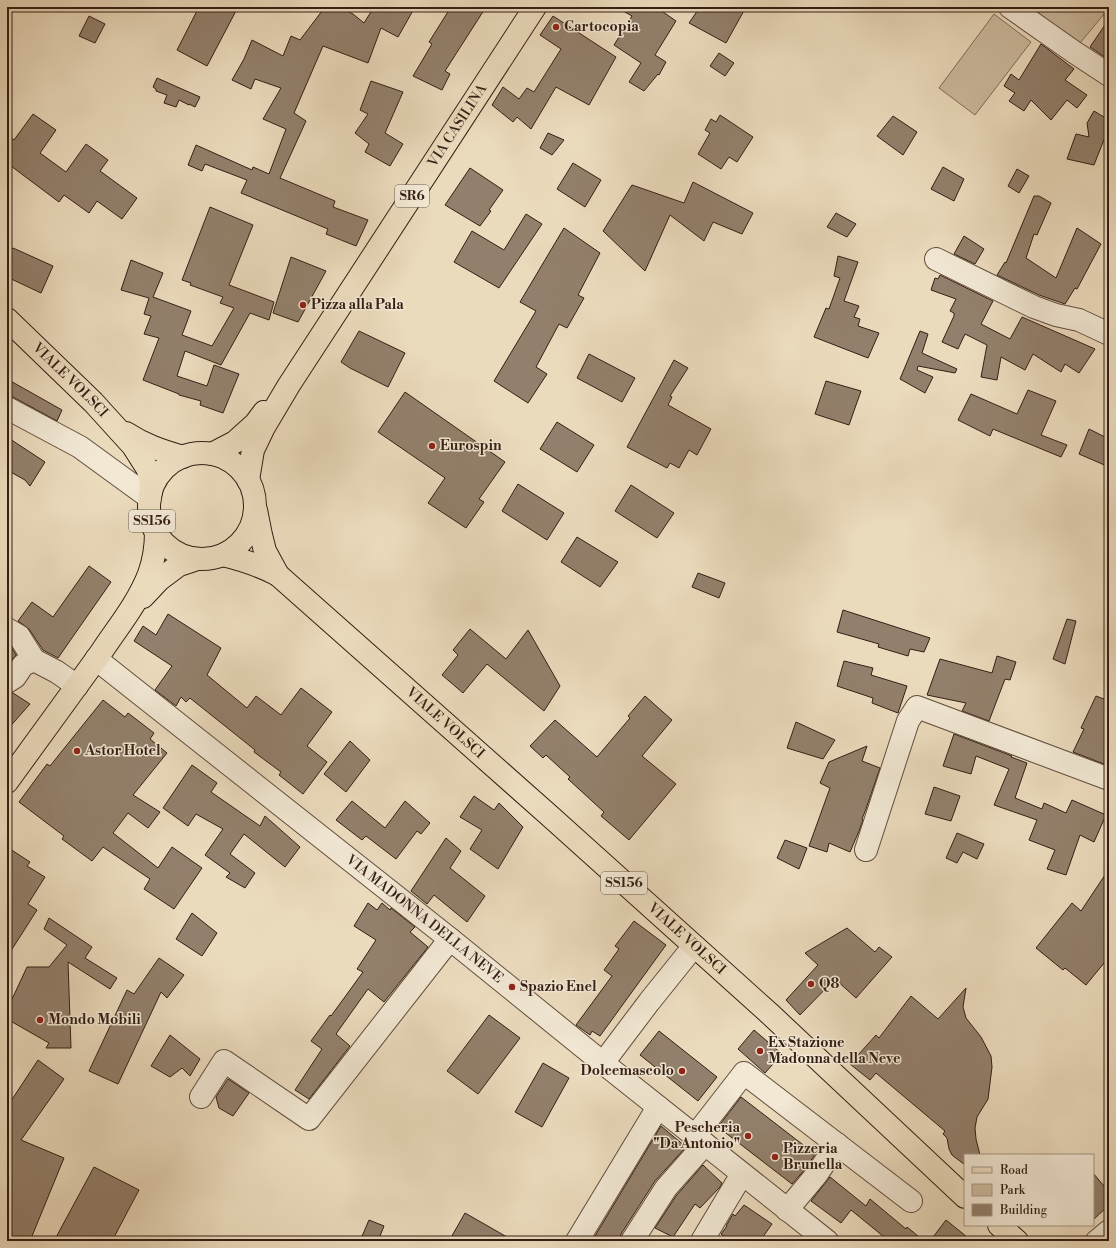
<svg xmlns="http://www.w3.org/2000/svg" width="1116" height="1248" viewBox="0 0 1116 1248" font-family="'Libre Bodoni',serif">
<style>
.green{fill:#ccbba0;stroke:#806c5a}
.building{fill:#93806c;stroke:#341e14}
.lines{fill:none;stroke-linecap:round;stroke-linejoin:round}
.minor-casing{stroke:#624d3e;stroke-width:24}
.major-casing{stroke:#341e14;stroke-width:24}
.minor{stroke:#f2e8d4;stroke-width:22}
.major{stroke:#ebdbbd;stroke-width:22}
.poi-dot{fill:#8f2418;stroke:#f2e8d4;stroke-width:1.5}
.labels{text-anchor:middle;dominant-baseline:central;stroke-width:3;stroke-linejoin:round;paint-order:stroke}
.shield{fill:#f2e8d4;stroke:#6d5b4e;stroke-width:1}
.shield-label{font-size:13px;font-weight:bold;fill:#341e14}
.poi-label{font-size:14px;font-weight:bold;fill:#341e14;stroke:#f2e8d4;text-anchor:start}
.street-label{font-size:14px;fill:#341e14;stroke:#f2e8d4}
</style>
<rect width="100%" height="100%" fill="#ebdbbd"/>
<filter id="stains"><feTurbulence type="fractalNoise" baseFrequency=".005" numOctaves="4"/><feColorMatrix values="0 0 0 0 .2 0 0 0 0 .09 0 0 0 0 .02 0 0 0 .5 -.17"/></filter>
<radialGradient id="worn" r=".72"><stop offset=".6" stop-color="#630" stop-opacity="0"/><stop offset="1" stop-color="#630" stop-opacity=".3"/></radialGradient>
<g class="green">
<path d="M1024,7H1109V8L1075,49Z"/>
<path d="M994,14L1031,42L975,115L939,88Z"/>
</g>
<g class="building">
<path d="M199,7H238L207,66L177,50Z"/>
<path d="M325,7H339L353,14L364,23L374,7H415L398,37L381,28L368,63L323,46L294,113L306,121L280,178L335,201L333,207L368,220L356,246L326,234L328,229L241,193L247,180L205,164L202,171L188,165L196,145L252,170L253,167L269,174L286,129L263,119L281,88L255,79L251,89L232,80L244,59L252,40L283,56L291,36L300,40Z"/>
<path d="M451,7H486L445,71L450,74L442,90L413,76L432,44L429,42Z"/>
<path d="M616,7H656L676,21L655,55L666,62L659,75L658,74L644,91L629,82L641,63L614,45L632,16Z"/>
<path d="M700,7H746L726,43L689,23Z"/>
<path d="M89,16L105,24L95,43L79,36Z"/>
<path d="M553,16L616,57L589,105L556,87L531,129L517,117L513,122L492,105L503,87L519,99L527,88L534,92L561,49L540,35Z"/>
<path d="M1109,19V60L1090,47Z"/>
<path d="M1041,44L1074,69L1065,80L1087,95L1077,108L1067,100L1051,120L1031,100L1024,111L1009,101L1015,93L1004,86L1011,74L1019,80Z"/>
<path d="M719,53L734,63L725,76L710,66Z"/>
<path d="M157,78L200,97L195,107L189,104V105L179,100L176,107L164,103L167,95L156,91V89L153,87Z"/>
<path d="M371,81L403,92L385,133L403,144L390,166L365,152L369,144L355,133L368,114L360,110Z"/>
<path d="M1094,111L1109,120V127L1094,165L1067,159L1076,134L1089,137L1087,123Z"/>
<path d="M33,114L56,130L40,153L66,172L86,144L108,160L100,171L137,198L122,219L97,201L89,213L64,195L59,202L7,163V135L14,140Z"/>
<path d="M720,115L753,137L737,162L729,157L721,169L698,154L710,133L705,130L711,119L716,122Z"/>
<path d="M893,116L917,132L903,155L877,136Z"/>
<path d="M548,133L564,140L552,155L540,148Z"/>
<path d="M573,163L601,180L585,207L557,189Z"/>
<path d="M943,167L964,179L954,201L931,189Z"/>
<path d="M470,168L503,190L489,210L491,211L480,226L445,205Z"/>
<path d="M1017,169L1029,176L1019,193L1008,186Z"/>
<path d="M693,182L753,213L742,234L713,222L704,241L670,215L645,271L603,231L632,185L684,203Z"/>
<path d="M1034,196H1039L1051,203L1037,235L1034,234L1026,258L1056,278L1077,228L1101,244L1077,289L1075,288L1065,304L1039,295L997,275L1005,262L1006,263Z"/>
<path d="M210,207L253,225L229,285L274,302L269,320L250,313L221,365L185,351L177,376L207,386L214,365L239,374L223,413L200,405L201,401L179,395V394L143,380L159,338L144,334L151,316L144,314L149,298L121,290L131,260L163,273L153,297L191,311L182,335L212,346L234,308L220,303L223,297L190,285L191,283L182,280Z"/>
<path d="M836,213L856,224L847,237L827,227Z"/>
<path d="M526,214L542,224L499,288L454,262L472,231L504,250Z"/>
<path d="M564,228L600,253L578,295L584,298L567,328L559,324L536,367L547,374L528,403L494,381L536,311L520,302Z"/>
<path d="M964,236L984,249L975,264L954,254Z"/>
<path d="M13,248L53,266L41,293L7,277V256Z"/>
<path d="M838,256L858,262L844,301L859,306L854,317L860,319L858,326L879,333L868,358L814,337L826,308L829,309L840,278L834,276Z"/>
<path d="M291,257L326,271L298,322L273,313Z"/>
<path d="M940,275L993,301L981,324L1010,339L1022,317L1095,349L1079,373L1065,364L1061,372L1033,354L1025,370L1001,357L997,380L981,377L987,345L965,334L958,349L942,342L954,316V313L950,311L956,299L931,290L935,278L938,279Z"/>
<path d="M359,331L405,353L388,387L350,368L341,362Z"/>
<path d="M920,331L928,334L922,353L957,369L955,373L918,366L917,370L933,377L925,393L900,379Z"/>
<path d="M589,354L635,378L622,402L577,378Z"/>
<path d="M674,360L688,368L670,396L672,397L668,405L711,429L697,455L689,450L679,468L670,463L667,468L627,447Z"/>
<path d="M7,379L62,410L57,421L13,397L7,396Z"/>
<path d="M826,381L861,391L849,425L815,414Z"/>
<path d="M1028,390L1056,401L1041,435L1067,445L1061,457L993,429L990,436L958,420L971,394L1017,414Z"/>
<path d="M405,392L505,462L479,499L484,502L466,528L428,503L445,478L378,432Z"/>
<path d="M557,422L594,445L577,472L540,449Z"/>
<path d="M1089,429L1109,439V467L1079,454Z"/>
<path d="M7,437L45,462L30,486L25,480L7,470Z"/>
<path d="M518,484L564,513L547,540L502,511Z"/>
<path d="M631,485L674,513L657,538L615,511Z"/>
<path d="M577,537L618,562L600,587L561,562Z"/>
<path d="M89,566L111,582L58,658L43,650L29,629L18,621L32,602L53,617Z"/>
<path d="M698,573L725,583L719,598L692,587Z"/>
<path d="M843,610L930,638L924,652L910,649L908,656L878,647L879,644L837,632Z"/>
<path d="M168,614L221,648L207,675L247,708L256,696L281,715L301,688L332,712L307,746L327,762L303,794L279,775L281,772L254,752L255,750L190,698L186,702L181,697L176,706L155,690L172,666L134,641L143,626L156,635Z"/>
<path d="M1067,619L1076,621L1065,664L1053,659Z"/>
<path d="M470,629L506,659L528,630L560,686L544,711L487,664L463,693L442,675L458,655L453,650Z"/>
<path d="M7,643L10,645L16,655L7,666Z"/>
<path d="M997,656L1016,662L1010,680L1005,679L989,721L962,711L966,703L927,695L940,659L992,673Z"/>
<path d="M844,661L873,668L871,675L907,686L898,713L872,703L873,698L837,686Z"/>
<path d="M13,693L30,704L7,730V694Z"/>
<path d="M645,696L672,720L642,756L676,784L629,840L601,816L604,812L568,779L570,777L546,755L543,758L530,746L555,720L597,757L630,718L628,716Z"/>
<path d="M1096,696L1109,701V766L1073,752L1084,729L1081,728Z"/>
<path d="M103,700L125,717L128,713L154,733L150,739L167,753L133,795L160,812L148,828L128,813L113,833L158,868L172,847L202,868L174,909L144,889L150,879L103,847L92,861L62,839L64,836L19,802L47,764L50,766Z"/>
<path d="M796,722L835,740L823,759L787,748Z"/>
<path d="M954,734L1012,756L1011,757L1027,763L1015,798L1042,809L1044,803L1066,813L1072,800L1106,815L1094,842L1080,835L1066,875L1047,869L1055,850L1029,840L1037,820L994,805L1009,769L976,756L971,774L943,766Z"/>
<path d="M350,741L370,760L346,792L324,774Z"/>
<path d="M867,746L862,761L880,768L866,809L862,819L863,820L859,831L850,852L829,843L827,852L809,846L830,788L820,783L829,762Z"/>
<path d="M192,765L217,783L211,792L260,826L265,816L300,847L285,867L244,834L230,854L255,873L245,888L226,877L230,873L205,855L223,829L196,814L188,826L163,808Z"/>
<path d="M934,787L960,796L951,821L925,814Z"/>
<path d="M474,796L494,810L499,803L523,827L498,869L470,849L482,830L460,817Z"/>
<path d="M352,801L385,828L405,801L430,823L421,834L417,831L396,859L366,836L362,840L336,820Z"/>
<path d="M957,833L984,844L977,859L963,852L957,863L946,858Z"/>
<path d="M446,838L461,851L450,868L485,896L467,922L434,895L427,904L411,891Z"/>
<path d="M785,840L807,848L799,869L777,858Z"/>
<path d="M7,847L30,862L27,866L45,877L28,904L37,910L7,957Z"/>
<path d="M1109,869V957L1086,985L1065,968L1063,970L1036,948L1072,903L1081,911Z"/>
<path d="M368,903L377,910L382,903L390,910L391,908L415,927L410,932L428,947L384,1002L368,989L336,1034L350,1046L309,1099L295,1090L322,1049L311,1041L330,1015L331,1016L363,972L357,969L376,940L354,926Z"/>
<path d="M192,913L217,933L202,956L176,939Z"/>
<path d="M49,918L92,947L85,958L117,978L110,989L68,962L71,1048H46L49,1043L7,1019V1010L27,967H49L67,945L44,929Z"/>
<path d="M634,921L666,945L600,1036L592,1031L590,1035L576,1025L612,976L604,970L619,949L615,946Z"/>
<path d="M847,928L875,952L879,947L892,957L856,998L835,979L800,1015L786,1000L818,965L805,953Z"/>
<path d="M159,958L184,975L167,998L161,992L118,1084L89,1071L127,990L134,994Z"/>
<path d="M966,988L963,1007L966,1018L981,1037L991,1056L992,1067L988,1099L977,1117L975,1128L976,1139L980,1155H965V1165L952,1155L949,1149L947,1138L943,1134L945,1131L876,1073L870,1080L850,1064L876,1035L879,1038L911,996L938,1019Z"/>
<path d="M489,1015L520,1038L478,1094L447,1071Z"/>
<path d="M754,1030L782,1054L765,1073L738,1049Z"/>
<path d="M659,1031L717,1077L698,1101L640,1055Z"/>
<path d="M170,1035L200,1059L190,1076L182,1068L170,1077L151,1066Z"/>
<path d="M38,1060L64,1079L21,1140L64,1158L30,1241H7V1107Z"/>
<path d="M543,1063L569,1078L542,1127L515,1112Z"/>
<path d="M228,1079L249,1093L233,1116L219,1108L216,1097Z"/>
<path d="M741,1097L815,1154L807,1167L792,1184L718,1127Z"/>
<path d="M661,1126L686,1147L655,1181L621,1234L620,1241H592Z"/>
<path d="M703,1165L722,1183L720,1187L700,1208L695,1204L673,1237L655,1228L676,1196Z"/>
<path d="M94,1167L139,1190L112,1241H54Z"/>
<path d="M1093,1173L1109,1192V1205L1093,1220Z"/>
<path d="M830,1177L866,1206L870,1199L906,1229L907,1227L924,1241H889L851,1210L841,1223L811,1201Z"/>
<path d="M744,1205L772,1224L760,1241H731L721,1234L727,1226H726L733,1214L735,1216Z"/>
<path d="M465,1213L514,1241H449Z"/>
<path d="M369,1220L384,1226L378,1241H360Z"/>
<path d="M946,1220L972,1241H930Z"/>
</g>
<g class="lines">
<defs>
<g id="minor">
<path d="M1010,7L1074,52L1109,75"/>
<path d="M936,259L1034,307L1056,315L1079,320L1109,334"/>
<path d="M7,408L80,447L150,498"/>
<path d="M7,629L19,636L34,660L57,672L77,686"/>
<path id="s1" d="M96,659L450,939L603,1063L827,1241"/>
<path d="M7,682L15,677L23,665L34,660"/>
<path d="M866,850L908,721L917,707L1109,779"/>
<path d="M603,1063L649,1002L694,946"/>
<path d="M201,1097L224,1061L309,1119L450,939"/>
<path d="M695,1136L744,1073L911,1201"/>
<path d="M787,1210L817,1174L837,1144"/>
<path d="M577,1241L658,1107"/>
<path d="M632,1241L666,1188L705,1144"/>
<path d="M702,1241L742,1174"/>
<path d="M1097,1241L1109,1231"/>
</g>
<g id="major">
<path id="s2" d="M7,319L93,402L133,446L147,468L150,477L151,493"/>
<path d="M126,433C144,445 162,451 183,457"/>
<circle cx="202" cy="506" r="53"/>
<path d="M212,454L235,442L255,424L264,412"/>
<path id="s3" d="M248,480L253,450L264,427L289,385L535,7"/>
<path d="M256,510L261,535L265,551L278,575"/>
<path id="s4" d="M223,555C244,560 259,565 278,575L551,817L770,1014L965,1197"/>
<path d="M143,597L159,580L179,565L197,559"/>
<path d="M7,782C38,739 69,697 100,654C117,628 138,603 149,574C154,560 156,547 156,532"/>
<path d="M999,1225L1017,1241"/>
</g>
</defs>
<use href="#minor" class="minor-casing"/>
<use href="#major" class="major-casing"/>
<use href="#minor" class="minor"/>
<use href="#major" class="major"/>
</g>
<g class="poi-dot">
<circle cx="556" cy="27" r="4"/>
<circle cx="303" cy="305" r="4"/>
<circle cx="432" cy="446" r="4"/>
<circle cx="77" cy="751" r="4"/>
<circle cx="811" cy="984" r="4"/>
<circle cx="512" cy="987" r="4"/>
<circle cx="40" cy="1020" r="4"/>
<circle cx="760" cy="1051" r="4"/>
<circle cx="682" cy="1071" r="4"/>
<circle cx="748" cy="1136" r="4"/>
<circle cx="775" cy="1157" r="4"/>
</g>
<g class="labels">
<g class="shield">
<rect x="395" y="185" width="34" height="22" rx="3"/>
<rect x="129" y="510" width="46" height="22" rx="3"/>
<rect x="601" y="872" width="46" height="22" rx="3"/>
</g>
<g class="shield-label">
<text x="412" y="196">SR6</text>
<text x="152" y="521">SS156</text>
<text x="624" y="883">SS156</text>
</g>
<g class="poi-label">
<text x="564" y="27">Cartocopia</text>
<text x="311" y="305">Pizza alla Pala</text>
<text x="440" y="446">Eurospin</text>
<text x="85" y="751">Astor Hotel</text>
<text x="819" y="984">Q8</text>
<text x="520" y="987">Spazio Enel</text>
<text x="48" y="1020">Mondo Mobili</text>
<text x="768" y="1043">Ex Stazione<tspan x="768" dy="16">Madonna della Neve</tspan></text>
<text x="674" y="1071" text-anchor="end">Dolcemascolo</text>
<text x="740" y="1128" text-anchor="end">Pescheria<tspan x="740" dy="16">"Da Antonio"</tspan></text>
<text x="783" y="1149">Pizzeria<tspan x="783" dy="16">Brunella</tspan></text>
</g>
<g class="street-label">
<text stroke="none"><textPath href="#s3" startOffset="414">VIA CASILINA</textPath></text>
<text stroke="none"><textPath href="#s2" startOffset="88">VIALE VOLSCI</textPath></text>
<text stroke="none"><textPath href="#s4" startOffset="282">VIALE VOLSCI</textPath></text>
<text stroke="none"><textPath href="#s1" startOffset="419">VIA MADONNA DELLA NEVE</textPath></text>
<text stroke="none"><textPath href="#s4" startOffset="606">VIALE VOLSCI</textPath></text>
</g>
</g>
<rect width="1116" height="1248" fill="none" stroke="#ebdbbd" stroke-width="24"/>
<rect x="8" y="8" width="1100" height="1232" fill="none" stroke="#341e14" stroke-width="2"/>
<rect x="12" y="12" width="1092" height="1224" fill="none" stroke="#341e14"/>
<rect x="964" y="1154" width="130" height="72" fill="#f2e8d4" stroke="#a69787"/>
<rect x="972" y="1167" width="20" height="6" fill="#ebdbbd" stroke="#a69787"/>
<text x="1000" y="1174" font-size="12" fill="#341e14">Road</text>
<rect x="972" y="1184" width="20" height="12" fill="#ccbba0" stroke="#a69787"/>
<text x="1000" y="1194" font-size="12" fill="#341e14">Park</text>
<rect x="972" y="1204" width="20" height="12" fill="#93806c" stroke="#a69787"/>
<text x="1000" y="1214" font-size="12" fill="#341e14">Building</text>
<rect width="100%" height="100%" filter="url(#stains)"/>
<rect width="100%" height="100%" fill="url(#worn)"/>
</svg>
